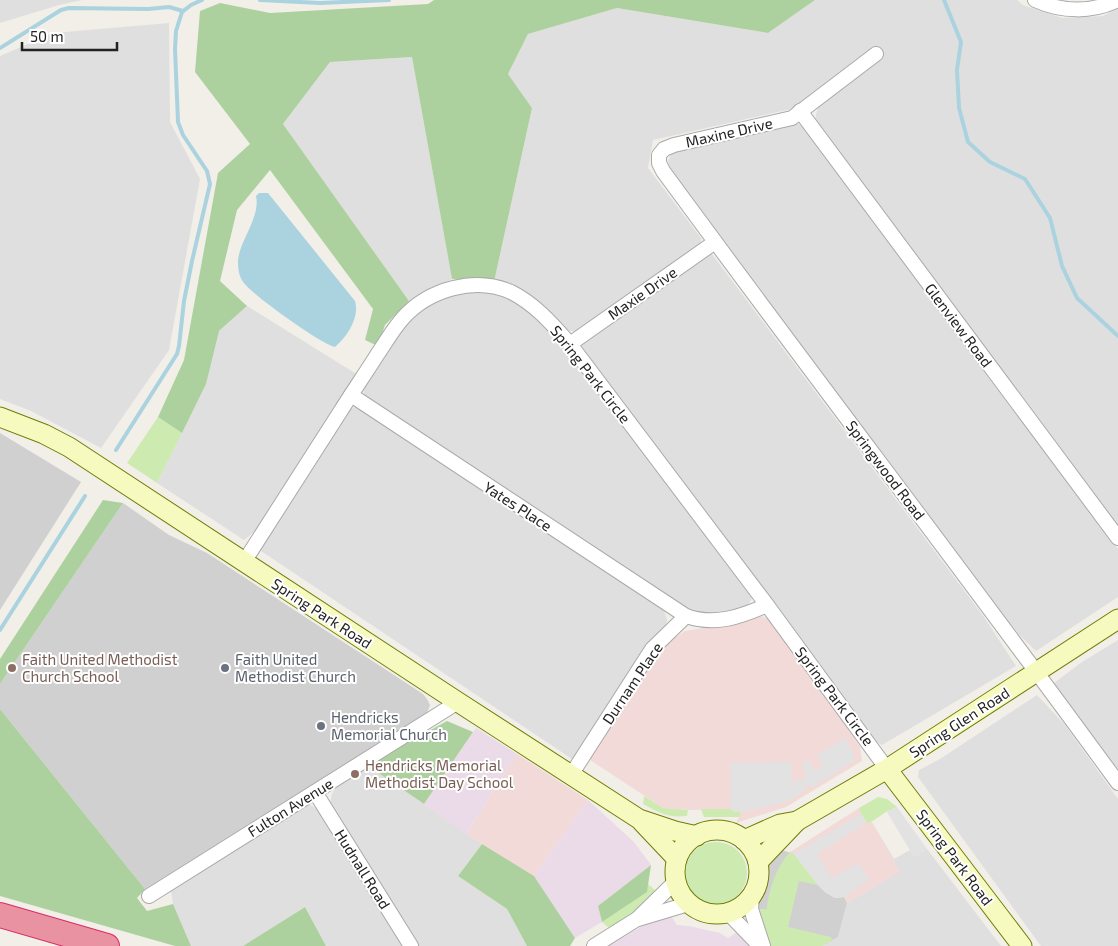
<svg xmlns="http://www.w3.org/2000/svg" width="1118" height="946" viewBox="0 0 1118 946" font-family="'Exo 2',sans-serif">
<style>
.residential{fill:#e0dfdf}
.commercial{fill:#f2dad9}
.industrial{fill:#ebdbe8}
.religious{fill:#d0d0d0}
.grass{fill:#cdebb0}
.forest{fill:#add19e}
.parking{fill:#e2e2e2}
.water{fill:#aad3df}
.lines{fill:none;stroke-linecap:round;stroke-linejoin:round}
.stream{stroke:#aad3df;stroke-width:4}
.street-casing{stroke:#a9a9a9;stroke-width:16}
.secondary-casing{stroke:#707d05;stroke-width:21}
.highway-casing{stroke:#dc2a67;stroke-width:26}
.street{stroke:#fff;stroke-width:14}
.secondary{stroke:#f7fabf;stroke-width:19}
.highway{stroke:#e892a2;stroke-width:24}
.education-dot{fill:#8d6e63;stroke:#fff;stroke-width:2}
.worship-dot{fill:#6b7280;stroke:#fff;stroke-width:2}
.labels{text-anchor:middle;dominant-baseline:central;stroke-width:4;stroke-linejoin:round;paint-order:stroke}
.street-label{font-size:15px;fill:#222;stroke:#fff}
.education-label{font-size:15px;fill:#785e54;stroke:#fff;text-anchor:start}
.worship-label{font-size:15px;fill:#5b616d;stroke:#fff;text-anchor:start}
</style>
<rect width="100%" height="100%" fill="#f2efe9"/>
<g class="residential">
<path d="M0,0H82L59,5L0,23Z"/>
<path d="M815,0H1017L1023,5L1062,18L1103,16L1118,8V530L815,119L818,107L869,68L859,57L791,109L653,140L648,168L701,238V245L577,331H567L494,282L532,108L508,74L528,34L617,8L768,33Z"/>
<path d="M169,23L170,122L200,179L169,350L101,448L31,411L0,399V56L53,33Z"/>
<path d="M412,57L452,279L409,301L283,124L330,62Z"/>
<path d="M797,123L805,128L1118,549V597L1036,651L1004,620L671,174L668,161L671,154L676,150Z"/>
<path d="M706,253L712,254L984,617L1016,666L882,745L877,742L582,353V344L585,339Z"/>
<path d="M472,292L496,293L508,297L529,310L554,333L750,592L752,598L747,607L732,615H696L367,401L364,393L363,385L392,340L412,316L425,306L451,295Z"/>
<path d="M247,306L358,375L254,532L244,540L157,483L206,384L216,334Z"/>
<path d="M356,407L363,409L663,608L667,620L666,628L581,751L572,759L261,551L260,545L350,409Z"/>
<path d="M1118,640V775L1056,689L1054,683L1082,662Z"/>
<path d="M1037,695L1065,725L1118,799V946H1041L918,777L919,770L940,759Z"/>
<path d="M367,765L482,844L458,876L507,909L527,946H417L330,804L332,794L339,783Z"/>
<path d="M309,805L319,809L404,946H326L305,907L243,946H191L173,904L171,891L300,807Z"/>
<path d="M872,822L894,859L910,850L914,857L927,849L1001,946H822L838,937L847,903L899,872Z"/>
</g>
<g class="commercial">
<path d="M761,616L771,620L777,626L860,747L862,761L786,807L736,823L739,817L731,809L688,810L663,808L587,758L659,648L685,631L744,621Z"/>
<path d="M517,754L588,800L534,876L466,834Z"/>
<path d="M859,808L861,814L868,824L872,822L900,872L847,903L844,897L790,852Z"/>
</g>
<g class="industrial">
<path d="M476,728L517,754L466,834L424,804Z"/>
<path d="M588,800L634,842L651,865L598,906L602,922L575,938L534,876Z"/>
<path d="M670,914L677,925L689,926L720,933L728,938L739,931L752,946H609L652,920Z"/>
</g>
<g class="religious">
<path d="M0,433L81,482L0,610Z"/>
<path d="M123,503L169,535L207,553L423,694L427,699L430,705L426,716L145,889L0,709V684Z"/>
<path d="M782,850L794,854L806,872L825,892L835,898L844,897L847,903L838,937L822,946H770L758,909L760,891L769,861Z"/>
</g>
<g class="grass">
<path d="M158,417L182,433L157,483L127,463Z"/>
<path d="M644,796L663,808L688,810L687,816C667,818 660,813 643,804Z"/>
<path d="M878,797L887,799L897,807L886,812L868,824L861,814L859,808Z"/>
<path d="M701,809H731L735,812H741L739,817H704Z"/>
<circle cx="716" cy="873" r="31"/>
<path d="M790,852L794,854L818,885L799,881L788,927L831,937L832,940L822,946H770L758,909H767C768,891 778,864 790,852Z"/>
<path d="M648,884L657,892L638,909L609,928L602,922L646,892Z"/>
</g>
<g class="forest">
<path d="M434,0H815L768,33L617,8L528,34L508,74L532,108L494,282L452,279L412,57L330,62L283,124L409,301L385,325L378,346L365,340L373,309L270,170L237,210L220,281L247,306L219,331L206,384L182,433L158,417L184,360L218,173L250,144L195,72L200,11L220,3L270,13L428,4Z"/>
<path d="M103,500L123,503L0,684V659Z"/>
<path d="M0,709L145,889L137,898L147,911L173,904L191,946H175L0,896Z"/>
<path d="M447,721L473,732L424,804L367,765Z"/>
<path d="M482,844L534,876L575,938L570,946H527L507,909L458,876Z"/>
<path d="M651,865L647,892L602,922L598,906Z"/>
<path d="M305,907L326,946H243Z"/>
</g>
<g class="parking">
<path d="M845,738L853,753L855,760L814,786L807,785L800,795L782,803L741,812H735L731,809V763L791,762L792,795L794,781L805,780L804,769L802,765L808,760L815,771L823,766L817,755Z"/>
<path d="M897,807L927,849L914,857L887,812Z"/>
<path d="M861,814L867,822L817,854L832,878L858,863L869,880L844,897L835,898L825,892L818,885L794,854Z"/>
</g>
<path class="water" d="M259,193H268L355,301C360,317 347,337 335,347C321,344 254,296 244,283C239,277 238,269 238,262C238,243 261,217 256,196Z"/>
<g class="lines">
<g class="stream">
<path d="M260,0L320,3L389,0"/>
<path d="M944,0L961,42L957,70L959,108L968,142L990,162L1025,179L1050,218L1062,266L1077,298L1118,336"/>
<path d="M0,48L61,10L69,8L148,9L169,7L183,11"/>
<path d="M116,450L177,354L179,346L184,301L192,261L210,184L207,171L183,135L178,122L175,49L176,31L182,12L191,5L202,0"/>
<path d="M0,630L85,496"/>
</g>
<defs>
<g id="street">
<path d="M1035,0C1062,12 1091,13 1118,0"/>
<path d="M876,54L792,118L674,145L664,149L659,155V163L663,171C813,376 968,577 1118,783"/>
<path d="M800,111L1118,538"/>
<path d="M570,344L715,242"/>
<path d="M351,395L686,616C715,626 740,617 767,605"/>
<path d="M244,562C276,512 308,462 340,412C352,393 365,374 377,355C386,342 393,329 403,318C429,289 475,276 511,292C535,304 553,325 570,344L767,605L887,769"/>
<path d="M571,775L652,649L686,616"/>
<path d="M315,792L411,946"/>
<path d="M149,896L458,702"/>
<path d="M752,896L751,909L763,946"/>
<path d="M728,913L760,946"/>
<path d="M638,919L688,904"/>
<path d="M594,946L637,919L676,881"/>
</g>
<g id="secondary">
<path d="M0,417L44,434L69,447L458,702L639,819L675,831L697,836"/>
<path d="M887,769L1022,946"/>
<path d="M642,822L677,859"/>
<circle cx="717" cy="872" r="42"/>
<path d="M744,840L780,824L797,821"/>
<path d="M758,862L797,821L887,769L1118,619"/>
</g>
<path id="highway" d="M0,915L107,946"/>
</defs>
<use href="#street" class="street-casing"/>
<use href="#secondary" class="secondary-casing"/>
<use href="#highway" class="highway-casing"/>
<use href="#street" class="street"/>
<use href="#secondary" class="secondary"/>
<use href="#highway" class="highway"/>
</g>
<g class="education-dot">
<circle cx="12" cy="668" r="5"/>
<circle cx="355" cy="774" r="5"/>
</g>
<g class="worship-dot">
<circle cx="225" cy="668" r="5"/>
<circle cx="321" cy="726" r="5"/>
</g>
<g class="labels">
<g class="street-label">
<text transform="translate(729 132) rotate(-13)">Maxine Drive</text>
<text transform="translate(642 293) rotate(-35)">Maxie Drive</text>
<text transform="translate(959 325) rotate(53)">Glenview Road</text>
<text transform="translate(591 374) rotate(52)">Spring Park Circle</text>
<text transform="translate(886 470) rotate(53)">Springwood Road</text>
<text transform="translate(518 506) rotate(33)">Yates Place</text>
<text transform="translate(322 613) rotate(33)">Spring Park Road</text>
<text transform="translate(632 683) rotate(-56)">Durnam Place</text>
<text transform="translate(835 696) rotate(53)">Spring Park Circle</text>
<text transform="translate(959 722) rotate(-33)">Spring Glen Road</text>
<text transform="translate(290 807) rotate(-32)">Fulton Avenue</text>
<text transform="translate(955 857) rotate(53)">Spring Park Road</text>
<text transform="translate(363 869) rotate(58)">Hudnall Road</text>
</g>
<g class="education-label">
<text x="22" y="659">Faith United Methodist<tspan x="22" dy="17">Church School</tspan></text>
<text x="365" y="765">Hendricks Memorial<tspan x="365" dy="17">Methodist Day School</tspan></text>
</g>
<g class="worship-label">
<text x="235" y="659">Faith United<tspan x="235" dy="17">Methodist Church</tspan></text>
<text x="331" y="717">Hendricks<tspan x="331" dy="17">Memorial Church</tspan></text>
</g>
</g>
<path d="M22 42v8h95v-8" fill="none" stroke="#222222" stroke-width="2.5"/>
<text x="30" y="42" font-size="15" fill="#222222" stroke="#ffffff" stroke-width="4" paint-order="stroke">50 m</text>
</svg>
